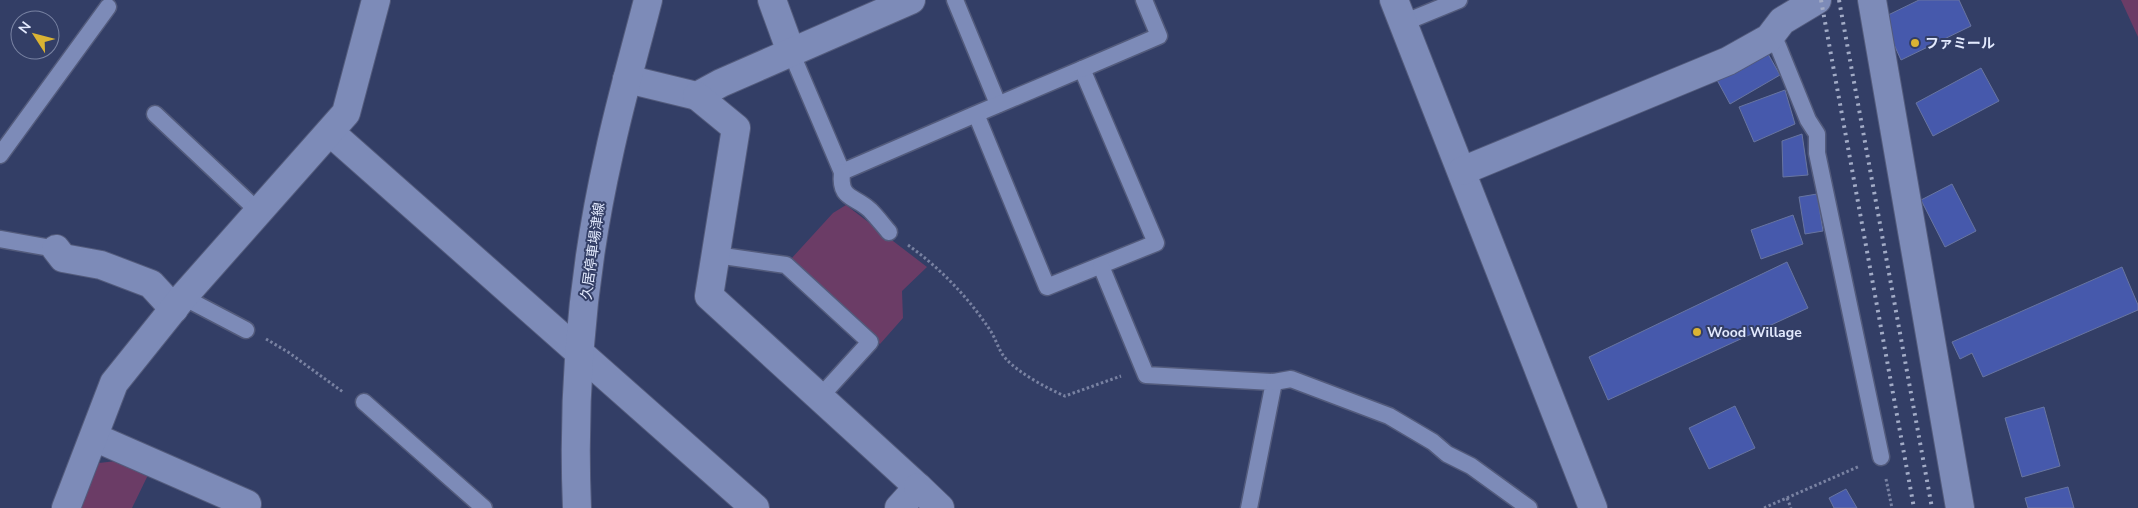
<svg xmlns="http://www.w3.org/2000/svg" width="2138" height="508" viewBox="0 0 2138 508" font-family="'Nunito Sans','Noto Sans JP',sans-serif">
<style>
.green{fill:#6b3c66}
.building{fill:#4659ac;stroke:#6875a1}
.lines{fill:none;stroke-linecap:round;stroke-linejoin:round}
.lane-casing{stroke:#535b7c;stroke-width:19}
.street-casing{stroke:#535b7c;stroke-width:30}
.secondary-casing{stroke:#535b7c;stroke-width:30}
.path{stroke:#7982a2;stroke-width:3;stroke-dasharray:2.5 2.5;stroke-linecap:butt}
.lane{stroke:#7d8bb8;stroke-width:16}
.street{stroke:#7d8bb8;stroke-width:28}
.secondary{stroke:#7d8bb8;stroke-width:28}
.rail{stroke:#a2abc6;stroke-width:4;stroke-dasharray:2.5 5;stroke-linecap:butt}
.poi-dot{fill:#dab333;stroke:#333e66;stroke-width:2}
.labels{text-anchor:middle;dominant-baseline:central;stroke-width:4;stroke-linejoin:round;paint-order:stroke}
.poi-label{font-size:14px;font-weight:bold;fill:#e3eafe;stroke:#333e66;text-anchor:start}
.street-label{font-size:14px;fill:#e3eafe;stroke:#333e66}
</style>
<rect width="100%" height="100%" fill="#333e66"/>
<g class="green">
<path d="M2121,0H2138V37Z"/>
<path d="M846,205L927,267L902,291L903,318L880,344L791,259L833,213Z"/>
<path d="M116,461L148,475L132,508H81L99,463Z"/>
</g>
<g class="building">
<path d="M1919,0H1959L1971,26L1901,60L1882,18Z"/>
<path d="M1767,52L1780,75L1730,104L1717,80Z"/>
<path d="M1981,68L1999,101L1933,136L1916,103Z"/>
<path d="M1785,90L1795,124L1754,142L1739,107Z"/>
<path d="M1802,134L1808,175L1783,177L1782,141Z"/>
<path d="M1952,184L1976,231L1945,247L1921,200Z"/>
<path d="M1817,194L1823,231L1805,234L1799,197Z"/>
<path d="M1793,215L1803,244L1761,259L1751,230Z"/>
<path d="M1787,262L1808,308L1608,400L1589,357Z"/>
<path d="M2122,267L2138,305V310L1983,377L1972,353L1960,359L1952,342Z"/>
<path d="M1735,406L1755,448L1709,469L1689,428Z"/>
<path d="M2044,407L2060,466L2022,477L2005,418Z"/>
<path d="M2068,487L2074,508H2028L2025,498Z"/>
<path d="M1846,489L1857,508H1834L1829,498Z"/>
</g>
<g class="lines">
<defs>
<g id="lane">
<path d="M955,0L998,104"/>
<path d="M1403,23L1459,0"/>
<path d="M1769,38L1778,46L1808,120L1817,134V153L1881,457"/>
<path d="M791,52L842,172L976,114L1047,287L1156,243L1082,69L976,114"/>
<path d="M1082,69L1159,36L1144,0"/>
<path d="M155,114L259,212"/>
<path d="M0,155L108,7"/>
<path d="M842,172C839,200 854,195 870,210C877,217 883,225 889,232"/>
<path d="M0,239L56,249"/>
<path d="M716,255L786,265L870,342L820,397"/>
<path d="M1101,266L1146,375L1274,382L1249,508"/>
<path d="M183,297L246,330"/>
<path d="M1274,382L1291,379L1389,416L1433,442L1447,454L1471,466L1529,508"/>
<path d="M364,402L484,508"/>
</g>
<g id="street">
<path d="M772,0L791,52"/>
<path d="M1394,0L1593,508"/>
<path d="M1872,0L1960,508"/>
<path d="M627,79L697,96L721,83L911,0"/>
<path d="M697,96L736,128L709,296L918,487L899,508"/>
<path d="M330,132L755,508"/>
<path d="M1462,171L1728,61L1769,38L1782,21L1817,0"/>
<path d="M56,249L63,258L101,265L151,284L174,309"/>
<path d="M94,437L247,504"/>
<path d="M918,487L940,508"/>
<path d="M66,508L114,383L183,297L346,113L376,0"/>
</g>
<path id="secondary" d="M577,508C572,391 583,269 609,154C620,102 635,51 648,0"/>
</defs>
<use href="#lane" class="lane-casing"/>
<use href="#street" class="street-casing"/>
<use href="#secondary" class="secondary-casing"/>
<g class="path">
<path d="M908,245C940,268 968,297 990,330C996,339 999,352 1007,360C1019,373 1048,389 1065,396L1121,376"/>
<path d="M266,339L288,352L343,392"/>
<path d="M1886,479L1892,508"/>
<path d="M1787,498L1791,508"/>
<path d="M1764,508L1860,466"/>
</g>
<use href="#lane" class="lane"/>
<use href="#street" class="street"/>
<use href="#secondary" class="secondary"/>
<g class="rail">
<path d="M1821,0L1914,508"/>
<path d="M1839,0L1932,508"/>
</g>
</g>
<g class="poi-dot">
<circle cx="1915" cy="43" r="5"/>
<circle cx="1697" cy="332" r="5"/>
</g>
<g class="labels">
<g class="poi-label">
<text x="1925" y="43">ファミール</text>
<text x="1707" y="332">Wood Willage</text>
</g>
<g class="street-label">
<text transform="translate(593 251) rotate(-82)">久居停車場津線</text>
</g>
</g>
<g transform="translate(35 35) rotate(306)"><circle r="24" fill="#333e66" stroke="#7983a3"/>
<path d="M0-4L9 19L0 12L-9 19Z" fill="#dab333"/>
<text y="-8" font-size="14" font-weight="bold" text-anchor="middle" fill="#e3eafe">N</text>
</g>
</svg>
